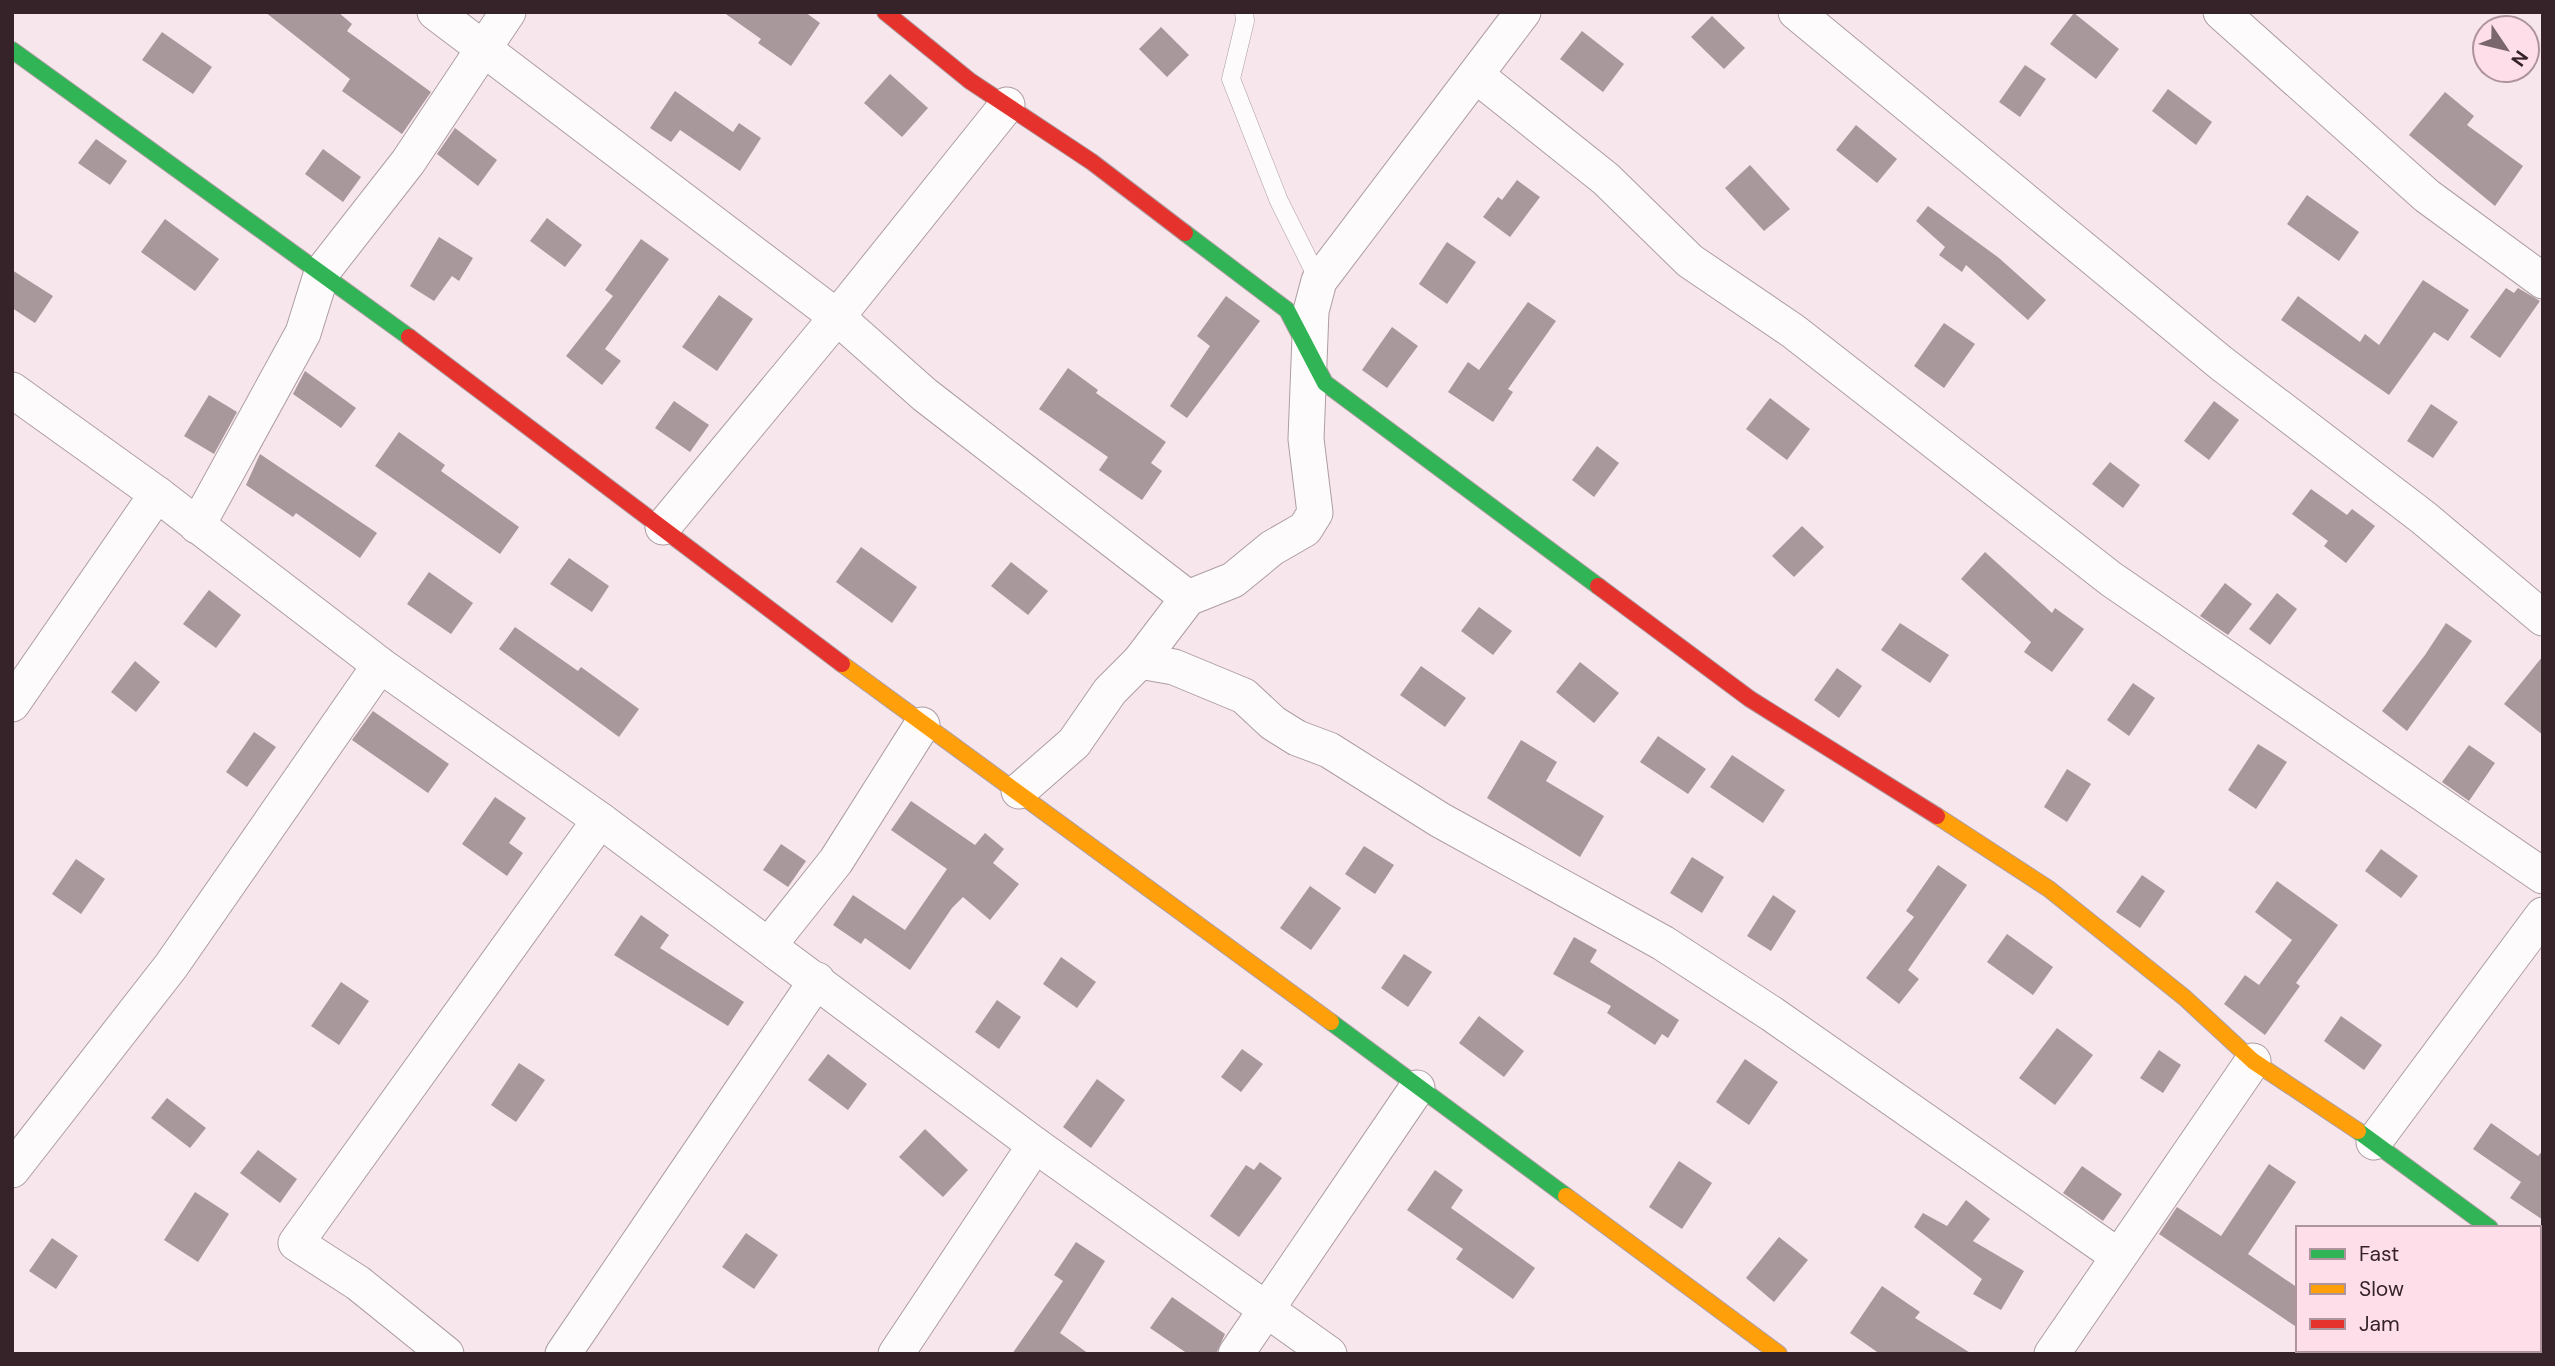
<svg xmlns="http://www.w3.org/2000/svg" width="2555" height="1366" viewBox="0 0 2555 1366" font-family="'DM Sans',sans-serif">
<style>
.building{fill:#a8989b}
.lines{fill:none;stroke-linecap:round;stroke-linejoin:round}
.lane-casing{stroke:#ad9ea3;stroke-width:19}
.street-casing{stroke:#ad9ea3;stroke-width:37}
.fast-casing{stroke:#ad9ea3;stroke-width:18}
.slow-casing{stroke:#ad9ea3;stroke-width:18}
.jam-casing{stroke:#ad9ea3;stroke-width:18}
.lane{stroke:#fefbfc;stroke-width:18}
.street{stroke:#fefbfc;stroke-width:35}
.fast{stroke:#30b455;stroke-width:16}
.slow{stroke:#ff9f0a;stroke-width:16}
.jam{stroke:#e5322d;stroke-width:16}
</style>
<rect width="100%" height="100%" fill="#f7e6ec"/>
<g class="building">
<path d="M265,12H338L352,24L347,31L431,92L402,134L342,91L350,79Z"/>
<path d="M723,12H805L820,23L791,66L758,43L761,39Z"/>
<path d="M2074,13L2119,49L2096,79L2050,44Z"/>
<path d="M1712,16L1745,48L1724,69L1691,37Z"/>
<path d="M1161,27L1189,55L1167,77L1139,49Z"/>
<path d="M1582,31L1624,64L1603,92L1560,59Z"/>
<path d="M162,32L212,67L193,94L142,60Z"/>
<path d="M2025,65L2046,79L2020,117L1999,102Z"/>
<path d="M890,74L928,108L902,137L864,103Z"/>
<path d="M2168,89L2212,122L2196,145L2152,111Z"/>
<path d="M675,91L733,132L739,123L761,138L740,171L680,130L671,142L650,128Z"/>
<path d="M2445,92L2474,116L2467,125L2523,166L2495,206L2409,135Z"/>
<path d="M1856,125L1897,159L1877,183L1836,150Z"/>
<path d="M455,128L497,160L478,186L437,154Z"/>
<path d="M96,139L127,161L110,185L78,163Z"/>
<path d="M323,149L361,177L343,202L305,174Z"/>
<path d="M1750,165L1790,209L1764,231L1725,188Z"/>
<path d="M1517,180L1540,197L1510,237L1483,217L1498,197L1502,200Z"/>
<path d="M2307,195L2359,232L2339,261L2287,224Z"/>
<path d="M1928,206L1999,258L2046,300L2028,320L1966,265L1962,272L1939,255L1945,247L1916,221Z"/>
<path d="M547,218L582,245L565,267L530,241Z"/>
<path d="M165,219L219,259L195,291L141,252Z"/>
<path d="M439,237L473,258L459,281L452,276L434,301L410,286Z"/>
<path d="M641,239L669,259L605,349L621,361L602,385L566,356L613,296L605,290Z"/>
<path d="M1447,242L1476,262L1447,304L1419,284Z"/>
<path d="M12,270L53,296L35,323L12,308Z"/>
<path d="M2423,280L2469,310L2448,341L2434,332L2389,395L2281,320L2298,296L2360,342L2365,334L2379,345Z"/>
<path d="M2506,288L2514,293L2518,288L2540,301L2500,358L2470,337Z"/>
<path d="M719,295L753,319L717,371L682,347Z"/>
<path d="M1226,296L1260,321L1187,418L1170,406L1210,346L1197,336Z"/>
<path d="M1528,302L1556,321L1508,389L1513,392L1493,422L1448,392L1468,362L1479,370Z"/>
<path d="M1944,323L1975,344L1944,388L1914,366Z"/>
<path d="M1392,327L1418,346L1387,388L1362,370Z"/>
<path d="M1068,368L1098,390L1096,393L1166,442L1151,463L1162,471L1142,500L1099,470L1108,457L1039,409Z"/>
<path d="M305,371L356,408L341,428L293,394Z"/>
<path d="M209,395L237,412L214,454L184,436Z"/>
<path d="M1770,398L1810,429L1787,460L1746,429Z"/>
<path d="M674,401L709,425L690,452L655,428Z"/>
<path d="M2214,401L2239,420L2209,460L2184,441Z"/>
<path d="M2431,404L2458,422L2433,458L2407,441Z"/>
<path d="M399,432L445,465L441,471L519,527L500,554L375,466Z"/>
<path d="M1597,446L1619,463L1594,497L1572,480Z"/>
<path d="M260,454L377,533L360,558L296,513L293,517L246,485Z"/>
<path d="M2110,462L2140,485L2123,508L2092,484Z"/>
<path d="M2311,489L2347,515L2352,509L2375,526L2346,563L2324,546L2328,541L2292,514Z"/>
<path d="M1802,526L1824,547L1794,577L1772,556Z"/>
<path d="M861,547L917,587L892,623L836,582Z"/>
<path d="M1985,552L2052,613L2055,608L2084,629L2052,672L2024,652L2031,642L1961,579Z"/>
<path d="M569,558L609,586L592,612L550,584Z"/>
<path d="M1011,562L1048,591L1028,615L991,586Z"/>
<path d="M429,572L473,603L451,634L407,604Z"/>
<path d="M2225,583L2252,604L2228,635L2200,616Z"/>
<path d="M209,590L241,615L216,648L183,624Z"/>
<path d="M2277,593L2297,609L2270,645L2249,629Z"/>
<path d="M1479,607L1512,631L1493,655L1461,631Z"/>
<path d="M1900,623L1949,655L1930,683L1881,650Z"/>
<path d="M2446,623L2472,641L2407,731L2382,711L2425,655Z"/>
<path d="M515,627L578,671L581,667L639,709L619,737L499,649Z"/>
<path d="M2543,656V735L2504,704Z"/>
<path d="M135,661L160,682L136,712L111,692Z"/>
<path d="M1580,662L1619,693L1594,723L1556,692Z"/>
<path d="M1421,666L1466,698L1445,727L1400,695Z"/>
<path d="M1837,668L1862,686L1839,718L1814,700Z"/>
<path d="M2133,683L2155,698L2129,736L2107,720Z"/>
<path d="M373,711L449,764L428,793L352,740Z"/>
<path d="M254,732L276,747L247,787L226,772Z"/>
<path d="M1658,736L1706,769L1688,794L1640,762Z"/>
<path d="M1521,740L1557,762L1546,781L1604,816L1580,857L1487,798Z"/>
<path d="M2258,744L2287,762L2256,809L2228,790Z"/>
<path d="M2469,745L2495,763L2469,801L2442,782Z"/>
<path d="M1732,755L1785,790L1763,823L1710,787Z"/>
<path d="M2067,769L2091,784L2067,822L2044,807Z"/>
<path d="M495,797L526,818L509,843L523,853L507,876L462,844Z"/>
<path d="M911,801L975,845L985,833L1004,849L993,863L1019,884L990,920L963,897L952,908L910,970L865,938L861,944L833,925L853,895L905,930L947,869L891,830Z"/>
<path d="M781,844L806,861L788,887L763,870Z"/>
<path d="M1364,846L1394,865L1375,894L1345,874Z"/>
<path d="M2381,849L2418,876L2401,898L2365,871Z"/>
<path d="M1692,857L1724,877L1702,913L1670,893Z"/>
<path d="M76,859L105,879L81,914L52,894Z"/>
<path d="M1938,865L1967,885L1908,970L1919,979L1899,1004L1866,978L1914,917L1906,911Z"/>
<path d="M2142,875L2165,891L2140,928L2116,912Z"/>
<path d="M2277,881L2338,925L2296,983L2300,986L2265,1035L2224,1004L2245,975L2259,985L2292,940L2255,912Z"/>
<path d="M1310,886L1341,908L1311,950L1280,928Z"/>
<path d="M1773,895L1796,911L1771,951L1747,936Z"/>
<path d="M641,915L669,935L660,948L744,1002L728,1026L614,955Z"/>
<path d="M2007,934L2053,967L2033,995L1987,962Z"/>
<path d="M1574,937L1597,950L1590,962L1679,1020L1668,1038L1662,1034L1655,1045L1607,1013L1611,1006L1553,974Z"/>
<path d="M1404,954L1432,972L1408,1007L1381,988Z"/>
<path d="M1061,957L1096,982L1077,1008L1043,984Z"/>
<path d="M341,982L369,1001L339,1045L311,1026Z"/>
<path d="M997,1000L1021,1017L999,1049L975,1032Z"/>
<path d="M1479,1016L1524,1051L1504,1077L1459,1043Z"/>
<path d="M2341,1016L2382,1045L2364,1070L2324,1041Z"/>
<path d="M2057,1028L2093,1055L2055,1105L2019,1078Z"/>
<path d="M1242,1049L1263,1064L1241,1092L1221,1077Z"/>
<path d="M2159,1050L2181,1065L2163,1093L2140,1078Z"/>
<path d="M828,1054L867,1084L848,1110L808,1080Z"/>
<path d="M1745,1059L1778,1082L1749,1125L1716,1102Z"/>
<path d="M519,1063L545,1080L516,1122L491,1105Z"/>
<path d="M1097,1079L1125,1100L1091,1148L1063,1127Z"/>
<path d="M167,1098L206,1128L190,1148L151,1118Z"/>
<path d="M2491,1123L2538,1156L2543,1150V1220L2510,1198L2521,1182L2473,1149Z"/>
<path d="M925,1129L968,1170L943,1197L899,1157Z"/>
<path d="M258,1150L297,1179L280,1203L240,1173Z"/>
<path d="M1679,1161L1712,1183L1682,1229L1649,1207Z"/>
<path d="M1260,1162L1282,1178L1239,1237L1210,1216L1246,1165L1254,1170Z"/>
<path d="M2269,1164L2296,1182L2248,1254L2298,1288V1328L2159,1234L2177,1207L2221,1236Z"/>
<path d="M2082,1166L2122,1194L2103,1221L2063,1193Z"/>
<path d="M1435,1170L1463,1190L1451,1208L1535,1268L1513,1299L1456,1259L1463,1249L1407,1210Z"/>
<path d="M195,1192L229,1214L198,1262L164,1240Z"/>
<path d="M1966,1200L1990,1219L1973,1241L2024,1271L2001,1310L1973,1294L1982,1279L1914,1227L1923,1213L1947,1226Z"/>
<path d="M746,1233L778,1255L754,1289L722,1267Z"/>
<path d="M1779,1237L1808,1260L1774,1302L1746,1278Z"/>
<path d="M52,1238L78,1256L56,1289L29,1271Z"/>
<path d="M1076,1242L1105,1261L1060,1333L1089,1354H1012L1063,1281L1054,1275Z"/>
<path d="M1882,1286L1920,1312L1915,1318L1972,1354H1880L1850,1333Z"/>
<path d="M1172,1297L1225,1334L1216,1354H1188L1150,1328Z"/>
</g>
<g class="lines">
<defs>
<path id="lane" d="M1244,12L1245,21L1231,79L1279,201L1319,281"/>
<g id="street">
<path d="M435,12L837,317L925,395L1188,598"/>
<path d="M1796,12L2221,363L2424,518L2543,618"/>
<path d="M2221,12L2427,196L2543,281"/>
<path d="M1477,76L1606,179L1690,261L1793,331L2111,579L2543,876"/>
<path d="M12,390L157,494L380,665L600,820L1035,1145L1329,1354"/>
<path d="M197,526L303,333L322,272L408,162L508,12"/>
<path d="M663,527L837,317L1007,105"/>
<path d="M1140,661L1174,667L1244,696L1273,723L1297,738L1329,750L1440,820L1663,943L1772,1014L2118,1256"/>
<path d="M12,704L157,494"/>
<path d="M1019,791L1074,743L1110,691L1140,661L1188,598L1233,580L1272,548L1305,529L1315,513L1306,439L1311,311L1319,281L1523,12"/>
<path d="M769,945L836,861L922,725"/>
<path d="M2374,1142L2543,915"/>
<path d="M12,1170L171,966L380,665"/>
<path d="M2539,1264L2543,1267"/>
<path d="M446,1354L358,1283L296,1243L600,820"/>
<path d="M563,1354L817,980"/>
<path d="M896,1354L1035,1145"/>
<path d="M1236,1354L1417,1088"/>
<path d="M2052,1354L2253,1061"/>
</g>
<g id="fast">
<path d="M12,50L409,337"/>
<path d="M1185,233L1287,310L1325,383L1598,586"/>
<path d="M1331,1022L1566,1196"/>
<path d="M2358,1131L2490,1228"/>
</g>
<g id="slow">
<path d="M842,664L1331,1022"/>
<path d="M1937,816L2049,889L2185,998L2253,1061L2358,1131"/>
<path d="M1566,1196L1779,1354"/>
</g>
<g id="jam">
<path d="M885,12L970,81L1092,162L1185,233"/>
<path d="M409,337L842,664"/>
<path d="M1598,586L1750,699L1937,816"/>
</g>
</defs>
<use href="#lane" class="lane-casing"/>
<use href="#street" class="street-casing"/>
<use href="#fast" class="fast-casing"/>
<use href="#slow" class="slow-casing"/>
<use href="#jam" class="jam-casing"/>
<use href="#lane" class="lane"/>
<use href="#street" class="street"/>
<use href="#fast" class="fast"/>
<use href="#slow" class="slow"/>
<use href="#jam" class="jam"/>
</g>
<rect width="2555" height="1366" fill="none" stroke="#36232a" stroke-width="28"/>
<rect x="2296" y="1226" width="245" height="126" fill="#fedfe9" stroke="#ae949d" stroke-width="2"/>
<rect x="2310" y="1249" width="35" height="10" fill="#30b455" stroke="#ae949d" stroke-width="2"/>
<text x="2359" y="1261" font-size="21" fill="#36232a">Fast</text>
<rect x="2310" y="1284" width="35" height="10" fill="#ff9f0a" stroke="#ae949d" stroke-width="2"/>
<text x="2359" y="1296" font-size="21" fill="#36232a">Slow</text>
<rect x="2310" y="1319" width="35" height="10" fill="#e5322d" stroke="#ae949d" stroke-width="2"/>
<text x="2359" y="1331" font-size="21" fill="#36232a">Jam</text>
<g transform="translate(2506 49) rotate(125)"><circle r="33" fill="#fedfe9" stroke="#ae949d" stroke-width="2"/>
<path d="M0-5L12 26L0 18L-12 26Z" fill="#7a676e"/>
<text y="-10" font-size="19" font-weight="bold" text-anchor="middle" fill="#36232a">N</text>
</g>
</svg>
